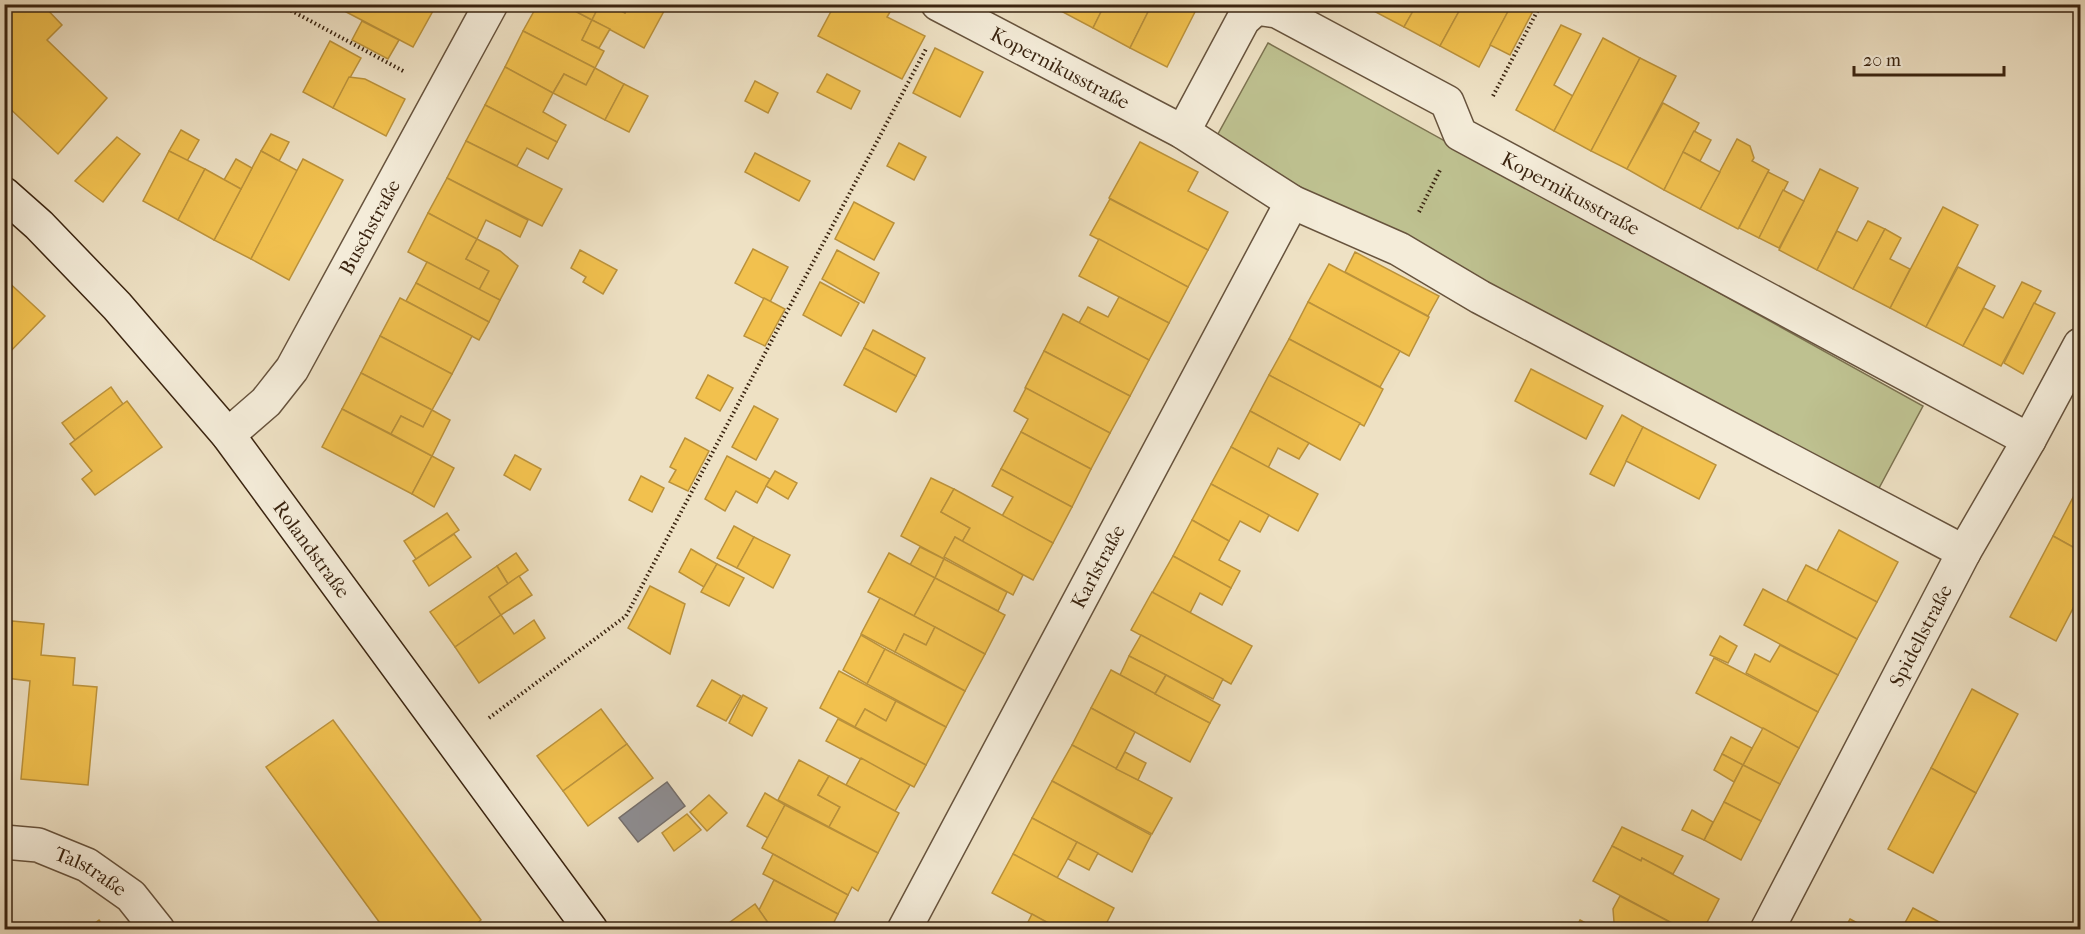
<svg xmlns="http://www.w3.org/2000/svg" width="2085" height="934" viewBox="0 0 2085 934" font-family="'IM FELL French Canon',serif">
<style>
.green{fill:#bec190;stroke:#7c7250;stroke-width:1.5}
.homes{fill:#f2c14e;stroke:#bb923b;stroke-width:1.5}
.industry{fill:#8d8d92;stroke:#746e6b;stroke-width:1.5}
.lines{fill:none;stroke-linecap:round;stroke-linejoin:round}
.minor-casing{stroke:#67533d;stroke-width:36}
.secondary-casing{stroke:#3a2410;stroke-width:36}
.path{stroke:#3a2410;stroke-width:4;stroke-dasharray:1.5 3;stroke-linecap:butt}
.minor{stroke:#f4ecd9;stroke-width:33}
.secondary{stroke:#f4ecd9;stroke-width:33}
.labels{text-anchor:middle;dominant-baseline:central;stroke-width:6;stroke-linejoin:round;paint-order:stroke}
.street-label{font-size:20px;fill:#3a2410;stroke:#f4ecd9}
</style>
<rect width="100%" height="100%" fill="#eee1c4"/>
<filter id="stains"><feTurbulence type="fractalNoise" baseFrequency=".00333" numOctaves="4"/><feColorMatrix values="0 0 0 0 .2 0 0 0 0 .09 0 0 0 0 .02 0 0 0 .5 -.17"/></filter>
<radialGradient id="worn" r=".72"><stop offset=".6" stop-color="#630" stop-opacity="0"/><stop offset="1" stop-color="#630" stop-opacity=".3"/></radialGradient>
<path class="green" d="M1268,43L1923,406L1878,490L1213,143Z"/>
<g class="homes">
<path d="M4,4H42L62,25L47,40L107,98L58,154L4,103Z"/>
<path d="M331,4H425L434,9L413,47Z"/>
<path d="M538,4H562L592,20L582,40L604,51L595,68L523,31Z"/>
<path d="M562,4H600L592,20Z"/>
<path d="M600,4H608L625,13L629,4H650L664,11L644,48L592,20Z"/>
<path d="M608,4H629L625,13Z"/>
<path d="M835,4H876L890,12L887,17L925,36L902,79L818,36Z"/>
<path d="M1059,4H1105L1093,28L1057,9Z"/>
<path d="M1105,4H1152L1130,48L1093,28Z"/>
<path d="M1152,4H1199L1167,67L1130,48Z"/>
<path d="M1370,4H1417L1404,27L1368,8Z"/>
<path d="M1417,4H1463L1440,46L1404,27Z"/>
<path d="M1463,4H1512L1479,67L1440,46Z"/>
<path d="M1512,4H1530L1535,7L1510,55L1490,45Z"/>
<path d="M592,20L610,29L599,48L582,40Z"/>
<path d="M362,21L399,40L388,59L352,40Z"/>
<path d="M1561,25L1581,34L1554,85L1573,96L1554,131L1516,110Z"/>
<path d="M523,31L595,68L586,85L564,74L553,93L505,67Z"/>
<path d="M1603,38L1640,58L1591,151L1554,131Z"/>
<path d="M330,41L361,58L333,108L303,92Z"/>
<path d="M935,48L983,72L960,117L913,93Z"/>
<path d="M1640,58L1676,76L1627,169L1591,151Z"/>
<path d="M505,67L553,93L543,112L566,125L557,142L485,105Z"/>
<path d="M595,68L624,84L605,120L553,93L564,74L586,85Z"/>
<path d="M827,74L860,91L851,109L817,92Z"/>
<path d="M349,77L365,79L405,99L386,136L333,108Z"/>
<path d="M755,81L778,93L768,113L745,101Z"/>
<path d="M624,84L648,96L629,132L605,120Z"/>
<path d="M1663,103L1699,123L1664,190L1627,169Z"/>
<path d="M485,105L557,142L548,159L527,148L517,166L466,141Z"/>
<path d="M181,130L199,140L187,161L169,151Z"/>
<path d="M1694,131L1711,140L1700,161L1683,152Z"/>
<path d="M271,134L289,142L279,161L261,151Z"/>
<path d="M117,137L140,154L103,202L75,181Z"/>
<path d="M1737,139L1750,146L1754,158L1752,161L1769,170L1738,229L1700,209Z"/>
<path d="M466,141L562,189L542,226L447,178Z"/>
<path d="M1140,142L1198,172L1188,191L1228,212L1208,250L1109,198Z"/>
<path d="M899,143L926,157L914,180L887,166Z"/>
<path d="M169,151L205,169L178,220L143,201Z"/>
<path d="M261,151L298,171L251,259L214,240Z"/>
<path d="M1683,152L1720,172L1700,209L1664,190Z"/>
<path d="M755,153L810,181L799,201L745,172Z"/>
<path d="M236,159L252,168L241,189L224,180Z"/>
<path d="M303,159L343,180L289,280L251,259Z"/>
<path d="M205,169L241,189L214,240L178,220Z"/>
<path d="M1820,169L1858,188L1817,270L1779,250Z"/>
<path d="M1768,172L1788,182L1759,238L1739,228Z"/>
<path d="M447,178L528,220L520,237L486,220L477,239L428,213Z"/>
<path d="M1783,190L1804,201L1779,248L1759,238Z"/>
<path d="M1110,199L1208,250L1188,287L1090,235Z"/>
<path d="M854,202L894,223L874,260L835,239Z"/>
<path d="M1943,207L1978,225L1926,327L1890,308Z"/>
<path d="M428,213L477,239L466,259L489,271L479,290L408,252Z"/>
<path d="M1868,221L1885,229L1853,289L1817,270L1837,231L1857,241Z"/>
<path d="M1885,229L1901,238L1890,259L1910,269L1890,308L1853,289Z"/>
<path d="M477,239L500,251L518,266L500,300L479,290L489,271L466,259Z"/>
<path d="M1099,239L1188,287L1169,323L1079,276Z"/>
<path d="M753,249L788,267L770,302L735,283Z"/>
<path d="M580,250L617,270L603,294L583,282L586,277L571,268Z"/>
<path d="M837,250L879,273L864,303L822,279Z"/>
<path d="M1355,252L1439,296L1428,316L1345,272Z"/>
<path d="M427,262L500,300L489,322L416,283Z"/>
<path d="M1329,264L1429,317L1409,356L1308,302Z"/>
<path d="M1958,267L1995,286L1963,346L1926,327Z"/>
<path d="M4,278L45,316L4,358Z"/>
<path d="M820,282L859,303L841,336L803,315Z"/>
<path d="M2022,282L2041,291L2001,366L1963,346L1984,308L2003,318Z"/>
<path d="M416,283L489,322L479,340L406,301Z"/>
<path d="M1119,297L1169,323L1149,360L1079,323L1088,307L1108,317Z"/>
<path d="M400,298L472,336L452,374L380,336Z"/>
<path d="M764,298L785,309L765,346L744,336Z"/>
<path d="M1308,302L1400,351L1380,387L1289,339Z"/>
<path d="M2034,303L2055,313L2023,374L2004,363Z"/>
<path d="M1063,314L1149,360L1130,396L1044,351Z"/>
<path d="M873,330L925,358L916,376L864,348Z"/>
<path d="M380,336L452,374L432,410L361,373Z"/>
<path d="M1289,339L1383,389L1364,426L1269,375Z"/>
<path d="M864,348L916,376L896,412L844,385Z"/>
<path d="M1044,351L1130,396L1110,433L1025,388Z"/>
<path d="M1531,369L1603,406L1586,439L1515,401Z"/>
<path d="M361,373L432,410L423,427L401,416L391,434L342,409Z"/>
<path d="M708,375L733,388L720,411L696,398Z"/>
<path d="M1269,375L1360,423L1340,460L1250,411Z"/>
<path d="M111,387L123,404L75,440L62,423Z"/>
<path d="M1026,388L1110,433L1091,469L1021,432L1028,419L1014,411Z"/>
<path d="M127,401L162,447L95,495L82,479L92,471L70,444Z"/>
<path d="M754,406L778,419L756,460L732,447Z"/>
<path d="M342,409L432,456L412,494L322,447Z"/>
<path d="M432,410L450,420L432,456L391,434L401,416L423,427Z"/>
<path d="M1250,411L1309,443L1299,459L1278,448L1268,468L1231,447Z"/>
<path d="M1622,415L1643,427L1614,486L1590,474Z"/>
<path d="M1643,427L1716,465L1699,499L1626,461Z"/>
<path d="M1021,432L1091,469L1072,507L1001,469Z"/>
<path d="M685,438L709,451L688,491L669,482L676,470L670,467Z"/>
<path d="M1231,447L1318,494L1298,531L1211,484Z"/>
<path d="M515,455L541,469L530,490L504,475Z"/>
<path d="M432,456L454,468L434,507L412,494Z"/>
<path d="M727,456L770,479L757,503L736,491L725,511L705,499Z"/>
<path d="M1001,469L1072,507L1053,543L1002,516L1013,497L992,486Z"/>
<path d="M775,471L797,483L788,499L766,486Z"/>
<path d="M641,476L664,488L652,512L629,500Z"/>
<path d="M931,478L954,489L941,512L970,528L962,542L955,537L944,559L901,536Z"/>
<path d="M1211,484L1269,515L1260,532L1240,521L1229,541L1192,520Z"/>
<path d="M2080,484V551L2053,536Z"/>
<path d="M954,489L1053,543L1033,580L962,542L970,528L941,512Z"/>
<path d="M447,513L459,530L416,559L404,541Z"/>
<path d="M1192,520L1229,541L1219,560L1240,571L1231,588L1173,556Z"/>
<path d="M734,526L754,537L737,568L717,558Z"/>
<path d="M1839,530L1898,562L1877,602L1817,571Z"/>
<path d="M454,534L471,557L429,586L413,561Z"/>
<path d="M2053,536L2080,551V595L2056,641L2010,617Z"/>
<path d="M754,537L790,555L773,588L737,568Z"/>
<path d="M955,537L1023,575L1013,595L944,557Z"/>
<path d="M920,547L944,559L935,578L910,565Z"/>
<path d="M691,549L717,564L704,587L679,572Z"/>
<path d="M516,553L528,570L508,584L497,566Z"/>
<path d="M889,553L935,578L914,616L868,592Z"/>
<path d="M1173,556L1231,588L1222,605L1200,593L1190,613L1152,593Z"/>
<path d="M944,559L1007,592L998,611L935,578Z"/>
<path d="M717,564L744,578L729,606L701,592Z"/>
<path d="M1806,565L1877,602L1857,639L1787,601Z"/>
<path d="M497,566L508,584L489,597L501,615L455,647L430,612Z"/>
<path d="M519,576L532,595L501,615L489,597Z"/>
<path d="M935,578L1005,615L985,654L914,616Z"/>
<path d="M650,586L685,604L670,654L628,628Z"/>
<path d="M1763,589L1857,639L1838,675L1744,625Z"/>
<path d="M1152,592L1252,646L1231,684L1131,630Z"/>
<path d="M880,598L935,627L926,645L904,634L895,652L861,634Z"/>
<path d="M501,615L514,634L534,620L545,638L479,683L455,647Z"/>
<path d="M12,621L44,624L41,655L75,658L73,685L97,687L88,785L21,779L30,681L6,678Z"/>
<path d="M4,625L11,626L7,668H4Z"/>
<path d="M935,627L985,654L965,691L895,652L904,634L926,645Z"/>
<path d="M861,635L885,649L867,684L843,670Z"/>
<path d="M1141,635L1223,679L1213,699L1129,656Z"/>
<path d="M1720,636L1737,646L1728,663L1710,655Z"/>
<path d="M1780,645L1838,675L1818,712L1746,673L1755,654L1770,662Z"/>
<path d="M885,649L965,691L946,727L867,684Z"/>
<path d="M1129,656L1166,675L1155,694L1120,675Z"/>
<path d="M1714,658L1818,712L1799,748L1696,693Z"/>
<path d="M1111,670L1210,723L1190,762L1091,708Z"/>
<path d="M839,671L896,701L886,721L865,709L855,727L820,708Z"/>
<path d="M1166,675L1220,705L1210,723L1155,694Z"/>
<path d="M712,680L741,696L726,721L697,706Z"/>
<path d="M1972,689L2018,714L1976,793L1931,768Z"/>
<path d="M743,695L767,708L752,736L729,723Z"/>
<path d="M896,701L946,727L926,765L855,727L865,709L886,721Z"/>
<path d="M1091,708L1135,732L1116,769L1072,745Z"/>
<path d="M601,709L627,744L563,791L537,756Z"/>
<path d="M838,719L926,765L914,787L826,741Z"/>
<path d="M333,720L481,920L469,930H385L266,767Z"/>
<path d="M1763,728L1799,748L1780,784L1743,765Z"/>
<path d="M1731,737L1752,748L1743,765L1722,754Z"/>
<path d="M627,744L653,778L588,826L563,791Z"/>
<path d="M1072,745L1172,798L1152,834L1052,781Z"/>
<path d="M1125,752L1146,763L1138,780L1116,769Z"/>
<path d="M1722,754L1743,765L1734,782L1714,770Z"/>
<path d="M861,758L910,785L895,811L846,785Z"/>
<path d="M799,760L829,776L818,795L840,807L829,827L778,800Z"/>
<path d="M1743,765L1780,784L1761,821L1724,802Z"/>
<path d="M1931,768L1976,793L1933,873L1888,849Z"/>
<path d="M829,776L899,813L878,853L829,827L840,807L818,795Z"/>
<path d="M1052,781L1151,835L1132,872L1032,818Z"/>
<path d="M765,793L785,805L768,838L747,826Z"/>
<path d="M709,795L727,813L707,831L690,812Z"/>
<path d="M1724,802L1761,821L1741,860L1704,840Z"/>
<path d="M785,805L878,853L858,891L852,887L848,895L762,848Z"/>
<path d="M1692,810L1713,822L1704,840L1682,830Z"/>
<path d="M687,814L701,830L674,851L662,833Z"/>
<path d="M1032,818L1077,842L1057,878L1013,854Z"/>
<path d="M1622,827L1683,856L1673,874L1642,858L1641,861L1612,846Z"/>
<path d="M1077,842L1098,853L1089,870L1068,859Z"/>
<path d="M1612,846L1641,861L1642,858L1719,899L1703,930H1685L1593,881Z"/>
<path d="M773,854L848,895L838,914L763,874Z"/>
<path d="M1013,854L1114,908L1103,930H1061L992,893Z"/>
<path d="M774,880L838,914L830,930H773L759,910Z"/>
<path d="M1620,896L1685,930H1609L1614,922L1613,909Z"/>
<path d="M755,904L773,930H719Z"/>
<path d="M1913,908L1954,930H1901Z"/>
<path d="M1032,914L1061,930H1024Z"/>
<path d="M1850,919L1870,930H1844Z"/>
<path d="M99,920L106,930H86Z"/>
<path d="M1580,920L1598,930H1575Z"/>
</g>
<path class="industry" d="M667,782L685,806L638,842L619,818Z"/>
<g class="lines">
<defs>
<g id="minor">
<path id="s1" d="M938,4L1183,132L1292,202L1399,249L1480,297L1964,552"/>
<path id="s2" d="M1183,132L1243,20L1256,8L1277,11L1447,102L1460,134L2029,440"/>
<path id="s3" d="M228,435L266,402L292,369L491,4"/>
<path id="s4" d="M4,842L38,845L87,865L131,896L158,930"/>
<path id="s5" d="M904,930L1292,202"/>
<path id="s6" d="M1767,930L1964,552L2029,440L2080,345"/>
</g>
<g id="secondary">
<path id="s7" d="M4,194L39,225L117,306L228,435L591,930"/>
</g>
</defs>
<use href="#minor" class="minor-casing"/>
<use href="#secondary" class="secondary-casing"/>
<g class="path">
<path d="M279,4L405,72"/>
<path d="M1493,96L1541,4"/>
<path d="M1419,212L1440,170"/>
<path d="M489,718L626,616L927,47"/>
</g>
<use href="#minor" class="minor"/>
<use href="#secondary" class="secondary"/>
</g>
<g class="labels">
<g class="street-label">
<text stroke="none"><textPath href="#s1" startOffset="138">Kopernikusstraße</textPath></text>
<text stroke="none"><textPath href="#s2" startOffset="519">Kopernikusstraße</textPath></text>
<text stroke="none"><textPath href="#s3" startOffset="254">Buschstraße</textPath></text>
<text stroke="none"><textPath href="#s7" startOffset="471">Rolandstraße</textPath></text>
<text stroke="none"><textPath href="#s5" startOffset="412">Karlstraße</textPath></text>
<text stroke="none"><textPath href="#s6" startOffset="332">Spidellstraße</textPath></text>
<text stroke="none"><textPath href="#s4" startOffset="93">Talstraße</textPath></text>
</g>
</g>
<rect width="2085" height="934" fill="none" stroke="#eee1c4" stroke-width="24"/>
<rect x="6" y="6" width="2073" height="922" fill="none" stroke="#3a2410" stroke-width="3"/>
<rect x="12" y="12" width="2061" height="910" fill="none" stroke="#3a2410" stroke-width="1.5"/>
<path d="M1854 66v9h150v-9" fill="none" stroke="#3a2410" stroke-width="3"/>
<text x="1863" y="66" font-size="18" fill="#3a2410" stroke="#f4ecd9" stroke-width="4.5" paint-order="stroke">20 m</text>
<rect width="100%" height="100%" filter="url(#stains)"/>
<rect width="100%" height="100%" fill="url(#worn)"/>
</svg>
